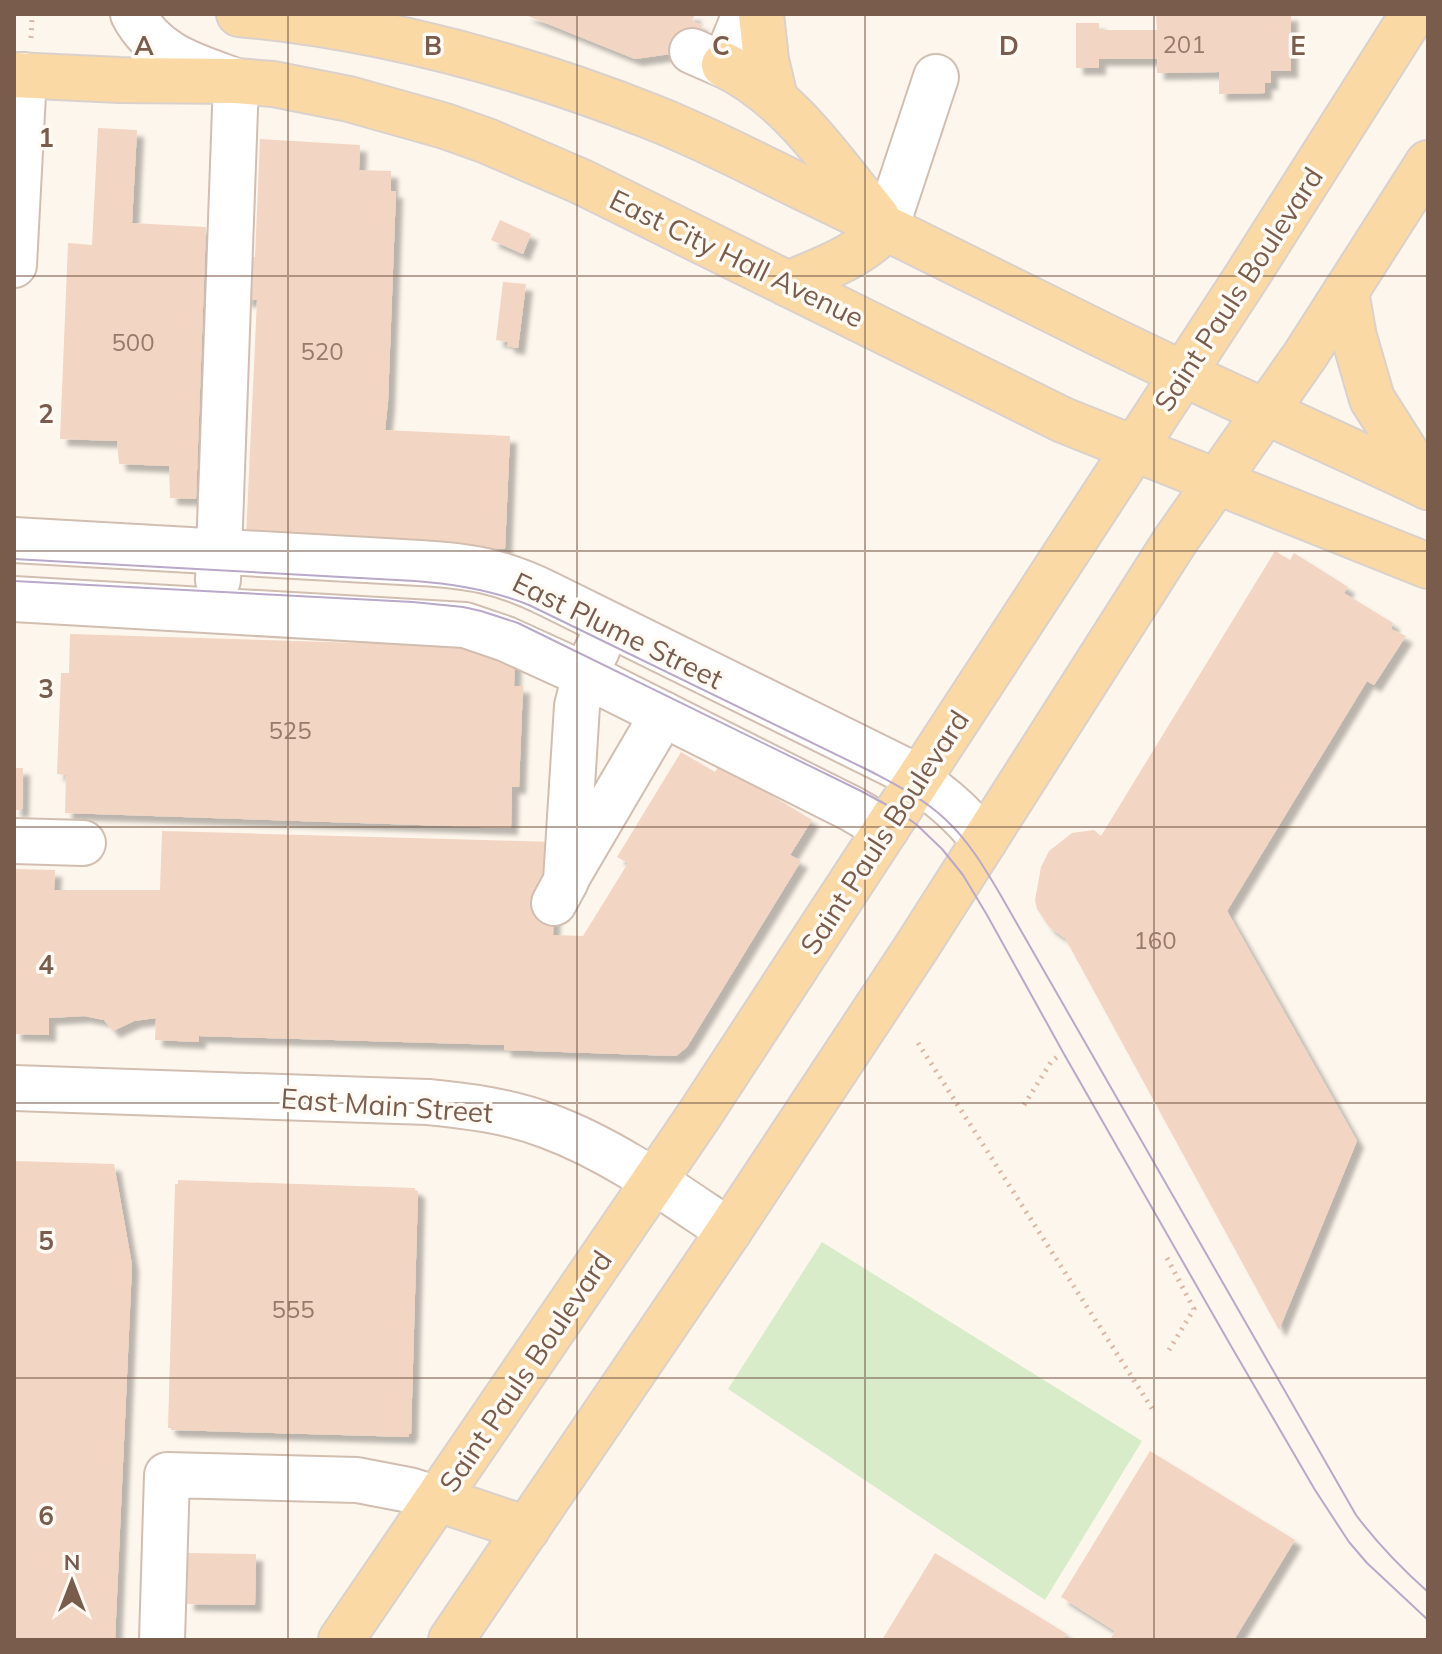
<svg xmlns="http://www.w3.org/2000/svg" width="1442" height="1654" viewBox="0 0 1442 1654" font-family="Mulish,sans-serif">
<style>
.green{fill:#d8ecc9}
.building{fill:#f3d5c3;filter:url(#shadow)}
.lines{fill:none;stroke-linecap:round;stroke-linejoin:round}
.minor-casing{stroke:#d1beb0;stroke-width:48}
.major-casing{stroke:#dad1cd;stroke-width:48}
.path{stroke:#d9b8a5;stroke-width:5;stroke-dasharray:2 6;stroke-linecap:butt}
.minor{stroke:#fff;stroke-width:44}
.major{stroke:#fbd9a5;stroke-width:44}
.tram{stroke:#b9a8c9;stroke-width:2}
.grid{fill:none;stroke:#7a5c4d;stroke-width:2;stroke-opacity:0.55}
.labels{text-anchor:middle;dominant-baseline:central;stroke-width:7;stroke-linejoin:round;paint-order:stroke}
.number-label{font-size:24px;fill:#987a6a}
.street-label{font-size:28px;fill:#7a5c4d;stroke:#fffaf3}
.grid-label{font-size:26px;text-anchor:middle;font-weight:bold;fill:#7a5c4d;stroke:#fffaf3;stroke-width:7;stroke-linejoin:round;paint-order:stroke}
</style>
<defs>
<filter id="shadow"><feDropShadow dx="7" dy="7" stdDeviation="2" flood-color="#0004"/></filter>
</defs>
<rect width="100%" height="100%" fill="#fdf6ec"/>
<path class="green" d="M822,1242L1142,1441L1045,1600L728,1389Z"/>
<g class="building">
<path d="M523,14H695L692,21L702,25L692,51L635,59Z"/>
<path d="M1291,14V71H1271V83H1265V93L1219,94V72L1157,73V59H1099V68H1076V23H1099V30H1157L1156,15Z"/>
<path d="M98,128L137,130L132,223L206,227L196,499L170,498L169,466L119,464L117,441L60,439L68,243L92,245Z"/>
<path d="M260,139L360,145L359,170L391,171V191H396L388,402L385,430L510,436L505,549L246,537L257,300H244L246,257H255Z"/>
<path d="M500,220L531,234L523,254L491,240Z"/>
<path d="M503,282L526,284L518,348L507,346L508,342L496,340Z"/>
<path d="M1275,551L1290,560L1294,553L1348,587L1344,593L1393,623L1391,629L1406,636L1374,685L1367,681L1227,911L1357,1141L1279,1330L1065,938L1049,927L1037,909L1035,900L1041,867L1049,851L1072,833L1094,830L1101,836Z"/>
<path d="M70,634L515,648L514,686H523L519,787H512L511,828L65,813L66,775L57,774L61,673H69Z"/>
<path d="M681,752L715,772L720,764L812,820L790,855L801,861L687,1047L676,1056L504,1050V1045L199,1036V1042L155,1040L156,1018L134,1021L113,1031L104,1020L84,1016L49,1018V1035L14,1034V869L55,870L54,890H160L162,831L556,842L553,935L583,936L628,863L617,857Z"/>
<path d="M14,768H23L22,810H14Z"/>
<path d="M14,1161L114,1164L132,1265L115,1640H14Z"/>
<path d="M178,1180L415,1188V1190L418,1191L411,1434H409V1437L171,1430V1428H168L175,1184H178Z"/>
<path d="M1150,1451L1295,1540L1234,1640H1110L1115,1631L1061,1597Z"/>
<path d="M188,1553L256,1554L255,1605L187,1604Z"/>
<path d="M935,1553L1067,1634L1063,1640H882Z"/>
</g>
<g class="lines">
<defs>
<g id="minor">
<path d="M133,14C155,56 195,66 236,81L218,580"/>
<path d="M692,51L724,65L745,14"/>
<path d="M886,228L936,77"/>
<path d="M14,265L24,75"/>
<path d="M14,540L420,563C470,566 501,571 546,593L902,769C935,791 960,810 984,841"/>
<path d="M14,599L465,625L506,639L585,675L852,809L886,829"/>
<path d="M14,841L83,843"/>
<path d="M569,874L663,714"/>
<path d="M554,903L566,881L577,706L585,675L598,648"/>
<path d="M14,1088L428,1102C469,1106 509,1111 548,1126C613,1150 672,1193 729,1231"/>
<path d="M162,1640L167,1475L357,1480L409,1490L438,1499"/>
</g>
<g id="major">
<path d="M239,14C380,27 520,65 652,117C708,139 762,168 816,194C907,238 998,283 1088,328C1200,384 1315,433 1428,487"/>
<path d="M761,14L766,60L775,98"/>
<path d="M724,65C790,97 832,162 877,217"/>
<path d="M14,75L120,80L236,81L273,84L349,99L445,126L487,141L582,182L1063,420L1428,566"/>
<path d="M788,284C823,269 859,257 886,228"/>
<path d="M1346,292L1354,337L1372,399L1428,487"/>
<path d="M438,1499L527,1529"/>
<path d="M341,1640L700,1114L1245,279L1413,14"/>
<path d="M451,1640L729,1231L916,948L1175,541L1306,354L1428,163"/>
</g>
</defs>
<use href="#minor" class="minor-casing"/>
<use href="#major" class="major-casing"/>
<g class="path">
<path d="M31,38L32,19"/>
<path d="M918,1043L1153,1410"/>
<path d="M1024,1105L1051,1062L1057,1057"/>
<path d="M1167,1258L1194,1309L1169,1350"/>
</g>
<use href="#minor" class="minor"/>
<use href="#major" class="major"/>
<g class="tram">
<path d="M14,559L415,581C455,584 492,590 529,605L872,772C898,786 924,799 945,819C968,840 984,867 1000,894L1356,1515C1377,1543 1401,1568 1428,1592"/>
<path d="M14,581L413,602L463,607L481,611L518,623L861,791L898,811L917,825L942,849L963,875L987,915L1064,1054L1231,1346L1315,1490L1349,1542L1367,1563L1428,1620"/>
</g>
</g>
<path class="grid" d="M288,14V1640M577,14V1640M865,14V1640M1154,14V1640M14,276H1428M14,551H1428M14,827H1428M14,1103H1428M14,1378H1428"/>
<g class="labels">
<g class="number-label">
<text x="1184" y="44">201</text>
<text x="133" y="342">500</text>
<text x="322" y="351">520</text>
<text x="290" y="730">525</text>
<text x="1155" y="940">160</text>
<text x="293" y="1309">555</text>
</g>
<g class="street-label">
<text transform="translate(737 258) rotate(26)">East City Hall Avenue</text>
<text transform="translate(1238 289) rotate(-57)">Saint Pauls Boulevard</text>
<text transform="translate(618 630) rotate(26)">East Plume Street</text>
<text transform="translate(884 832) rotate(-57)">Saint Pauls Boulevard</text>
<text transform="translate(387 1105) rotate(4)">East Main Street</text>
<text transform="translate(525 1371) rotate(-56)">Saint Pauls Boulevard</text>
</g>
</g>
<g class="grid-label">
<text x="144" y="55">A</text>
<text x="433" y="55">B</text>
<text x="721" y="55">C</text>
<text x="1009" y="55">D</text>
<text x="1298" y="55">E</text>
<text x="46" y="147">1</text>
<text x="46" y="423">2</text>
<text x="46" y="698">3</text>
<text x="46" y="974">4</text>
<text x="46" y="1250">5</text>
<text x="46" y="1525">6</text>
</g>
<rect width="1442" height="1654" fill="none" stroke="#7a5c4d" stroke-width="32"/>
<g transform="translate(72 1582)" stroke="#fffaf3" stroke-width="6" paint-order="stroke">
<path d="M0-6L14 30L0 20L-14 30Z" fill="#7a5c4d"/>
<text y="-12" font-size="22" font-weight="bold" text-anchor="middle" fill="#7a5c4d">N</text>
</g>
</svg>
